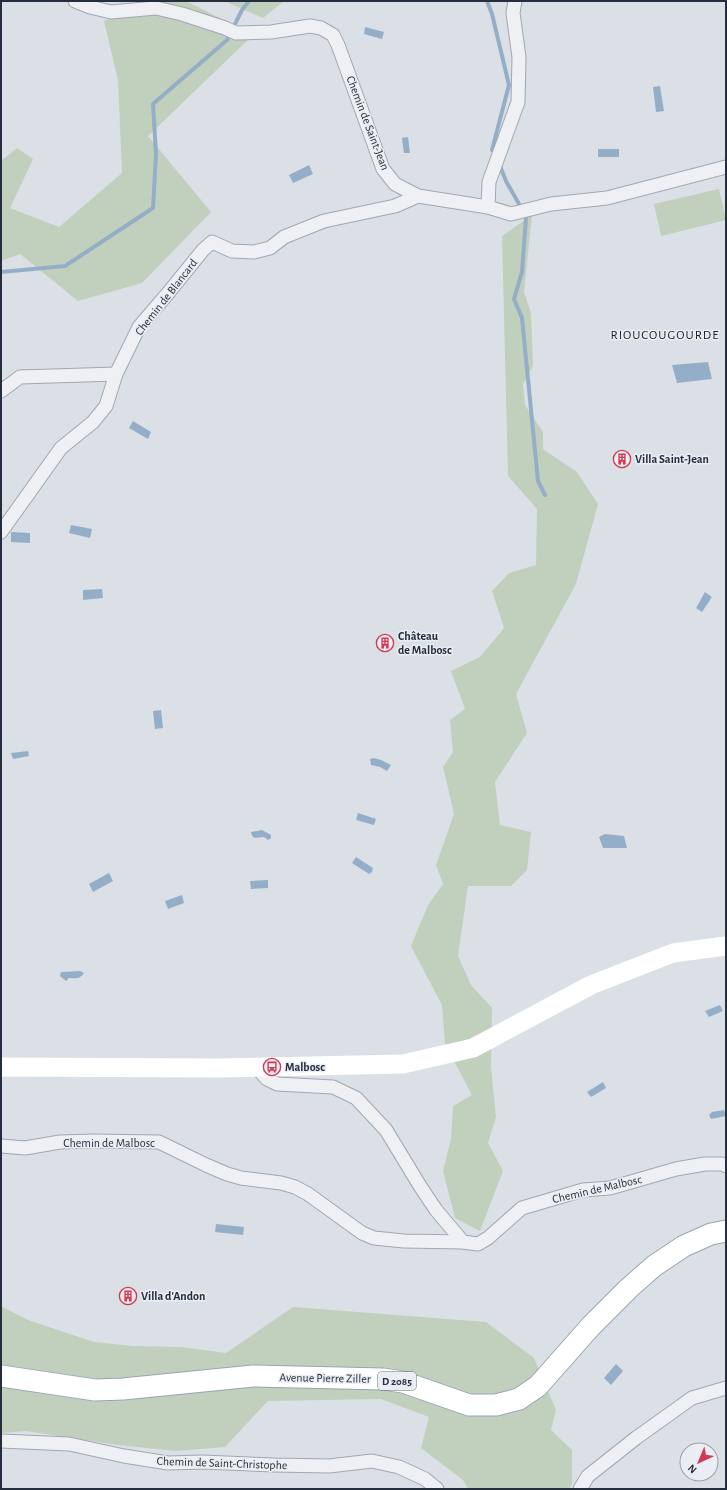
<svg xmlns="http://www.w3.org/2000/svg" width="727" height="1490" viewBox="0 0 727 1490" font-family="'Alegreya Sans',sans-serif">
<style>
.green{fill:#c1d0bc}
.water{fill:#95aec8}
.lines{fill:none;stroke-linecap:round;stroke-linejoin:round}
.stream{stroke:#95aec8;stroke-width:4}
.street-casing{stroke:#a1a7b0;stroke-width:15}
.primary-casing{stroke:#9aa4b2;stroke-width:23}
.street{stroke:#eef0f4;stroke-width:13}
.secondary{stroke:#fff;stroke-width:19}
.primary{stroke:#fff;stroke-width:21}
.labels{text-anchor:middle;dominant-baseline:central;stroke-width:3;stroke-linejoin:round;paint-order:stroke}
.shield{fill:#eaeef4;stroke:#606873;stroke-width:1}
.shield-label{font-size:11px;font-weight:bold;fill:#252e3c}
.street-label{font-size:12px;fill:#252e3c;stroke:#eaeef4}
.poi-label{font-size:12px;font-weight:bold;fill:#252e3c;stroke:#eaeef4;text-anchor:start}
.neighbourhood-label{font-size:13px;letter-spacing:1px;fill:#181f2d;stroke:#eaeef4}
</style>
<rect width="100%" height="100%" fill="#dbe0e6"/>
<g class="green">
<path d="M147,1H186L253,35L148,136L211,212L142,283L78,301L20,254L1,261V161L17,148L33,159L10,208L59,227L122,173L118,80L104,21Z"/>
<path d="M224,1H284L263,18Z"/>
<path d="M719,189L726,220L661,236L654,204Z"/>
<path d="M532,215L524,292L531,313L533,366L523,384L525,405L543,432V449L577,472L598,504L576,584L516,694L527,733L495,782L500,825L531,832L527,870L511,886H468L458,956L471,985L492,1008L491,1067L496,1117L488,1143L503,1171L480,1231L455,1218L443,1171L451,1139L453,1106L472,1095L445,1044L442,1005L411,946L428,905L443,884L436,865L454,814L443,767L453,752L450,720L465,709L451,671L480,657L504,628L492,591L509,573L536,565L537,509L508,476L502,236Z"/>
<path d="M1,1306L28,1320L94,1342L132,1346L181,1347L226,1353L293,1307L486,1322L534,1358L556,1410L551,1430L572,1450V1484L569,1489H468L463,1480L421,1448L429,1417L381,1399L268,1401L225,1447L176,1451L118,1445L26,1431L1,1433Z"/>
</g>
<g class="water">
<path d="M365,27L384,32L382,39L364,34Z"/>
<path d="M660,86L664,111L656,112L653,87Z"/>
<path d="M408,137L410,153H404L402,138Z"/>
<rect x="598" y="149" width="21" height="8"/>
<path d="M309,165L313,174L293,183L289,175Z"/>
<path d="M708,362L712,379L677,383L672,365Z"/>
<path d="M133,421L151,432L148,439L129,428Z"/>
<path d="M71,525L92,529L90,538L69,533Z"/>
<path d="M11,532L30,533V543L11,542Z"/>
<path d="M102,589L103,598L83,600V590Z"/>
<path d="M705,592L712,597L702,612L696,608Z"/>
<path d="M161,710L163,728L155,729L153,711Z"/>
<path d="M28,751L29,756L13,759L11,753Z"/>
<path d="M374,758L381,760L391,765L387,771L380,767L371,765L370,759Z"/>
<path d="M358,813L376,819L374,825L356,820Z"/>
<path d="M262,830L271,835V838L268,840L264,837L255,838L252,836L251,832Z"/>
<path d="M605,834L624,836L627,848H603L599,837Z"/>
<path d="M356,857L373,868L372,872L369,874L352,863Z"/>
<path d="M109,873L113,881L93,892L89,884Z"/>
<path d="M268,880V888L251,889L250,881Z"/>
<path d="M182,895L184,903L168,909L165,901Z"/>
<path d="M80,971L84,973C79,980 76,978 69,978L66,981L60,976L61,972Z"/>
<path d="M720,1005L723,1011L709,1017L705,1011Z"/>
<path d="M603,1082L606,1088L591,1097L587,1092Z"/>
<path d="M724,1110L726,1116L711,1119L709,1115L712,1112Z"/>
<path d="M216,1224L244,1227L243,1235L215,1232Z"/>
<path d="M616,1364L623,1371L611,1385L604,1378Z"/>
</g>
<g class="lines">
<g class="stream">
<path d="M487,1L492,14L509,85L492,150"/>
<path d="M500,166L506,181L519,204"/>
<path d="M526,218L522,272L514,299L522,318L538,481L545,495"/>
<path d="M1,272L65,266L153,208L156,154L153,104L227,40L242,10L249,1"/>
</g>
<defs>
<g id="street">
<path d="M75,1L90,7L111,12L156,8L182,14L225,28L236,33L271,32L310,26L321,28L333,35L338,45L383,169L395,184L418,196L488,207L511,214L551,204L607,198L726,167"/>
<path d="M488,207L489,182L518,102L519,57L513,13L515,1"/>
<path d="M1,391L20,377L116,374"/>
<path d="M1,532L61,448L93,422L106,406L116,374L139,327L169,292L203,250L212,242L232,251L254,252L270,248L284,237L324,221L395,206L418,196"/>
<path d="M256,1067L267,1079L277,1084L333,1087L356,1098L386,1130L420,1186L436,1210L463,1242"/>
<path d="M1,1146L25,1148L60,1142L93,1141L159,1142L206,1165L227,1174L241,1178L281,1183L295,1187L308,1194L362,1233L374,1238L404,1241L463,1242L478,1244L488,1238L522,1208L583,1190L610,1188L676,1169L705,1164H722L726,1166"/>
<path d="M1,1441L69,1444L124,1456L168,1463L202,1462L274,1465L329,1466L372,1461L399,1467L425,1479L437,1489"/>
<path d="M580,1489L588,1476L636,1438L692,1398L726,1388"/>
</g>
<path id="primary" d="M1,1376L95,1390L123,1389L253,1376L383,1379L403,1382L469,1405H496L519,1399L538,1386L591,1326L628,1289L654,1266L684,1246L711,1234L726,1231"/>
</defs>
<use href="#street" class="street-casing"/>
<use href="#primary" class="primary-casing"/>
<use href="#street" class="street"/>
<path class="secondary" d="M1,1067L217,1068L403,1064L473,1048L591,985L673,953L726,946"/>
<use href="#primary" class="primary"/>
</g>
<defs>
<symbol id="building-ring" viewBox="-11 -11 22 22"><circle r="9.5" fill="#eaeef4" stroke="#d03b53" stroke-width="1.5"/><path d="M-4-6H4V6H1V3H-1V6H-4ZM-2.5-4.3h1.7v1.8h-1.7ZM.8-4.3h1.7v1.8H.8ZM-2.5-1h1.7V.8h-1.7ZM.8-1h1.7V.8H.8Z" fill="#d03b53"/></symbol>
<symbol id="bus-ring" viewBox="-11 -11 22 22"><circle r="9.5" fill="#eaeef4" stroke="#d03b53" stroke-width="1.5"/><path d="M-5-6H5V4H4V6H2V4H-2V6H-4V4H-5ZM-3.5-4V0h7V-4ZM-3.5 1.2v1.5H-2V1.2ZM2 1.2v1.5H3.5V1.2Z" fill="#d03b53"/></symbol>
</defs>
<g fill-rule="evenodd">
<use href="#building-ring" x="612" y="449" width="20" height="20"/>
<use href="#building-ring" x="375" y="633" width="20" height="20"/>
<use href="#bus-ring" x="262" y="1057" width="20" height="20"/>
<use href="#building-ring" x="118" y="1286" width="20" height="20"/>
</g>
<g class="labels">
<rect class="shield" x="378" y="1372" width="38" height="18" rx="3"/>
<g class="shield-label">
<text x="397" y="1381">D 2085</text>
</g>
<g class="street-label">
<text transform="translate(368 123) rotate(69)">Chemin de Saint-Jean</text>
<text transform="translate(166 297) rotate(-52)">Chemin de Blancard</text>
<text x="109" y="1143">Chemin de Malbosc</text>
<text transform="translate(597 1189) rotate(-13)">Chemin de Malbosc</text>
<text transform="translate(325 1378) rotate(1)">Avenue Pierre Ziller</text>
<text transform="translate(222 1463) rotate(2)">Chemin de Saint-Christophe</text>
</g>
<g class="poi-label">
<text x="635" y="459">Villa Saint-Jean</text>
<text x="398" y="636">Château<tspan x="398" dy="14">de Malbosc</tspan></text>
<text x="285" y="1067">Malbosc</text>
<text x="141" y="1296">Villa d'Andon</text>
</g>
<g class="neighbourhood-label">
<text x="665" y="335">RIOUCOUGOURDE</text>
</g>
</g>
<rect width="727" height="1490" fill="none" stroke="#252e3c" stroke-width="4"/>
<g transform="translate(699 1462) rotate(224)"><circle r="19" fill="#eaeef4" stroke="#9ba1aa"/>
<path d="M0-3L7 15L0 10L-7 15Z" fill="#d03b53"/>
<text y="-6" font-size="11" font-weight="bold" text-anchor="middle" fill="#252e3c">N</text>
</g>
</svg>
